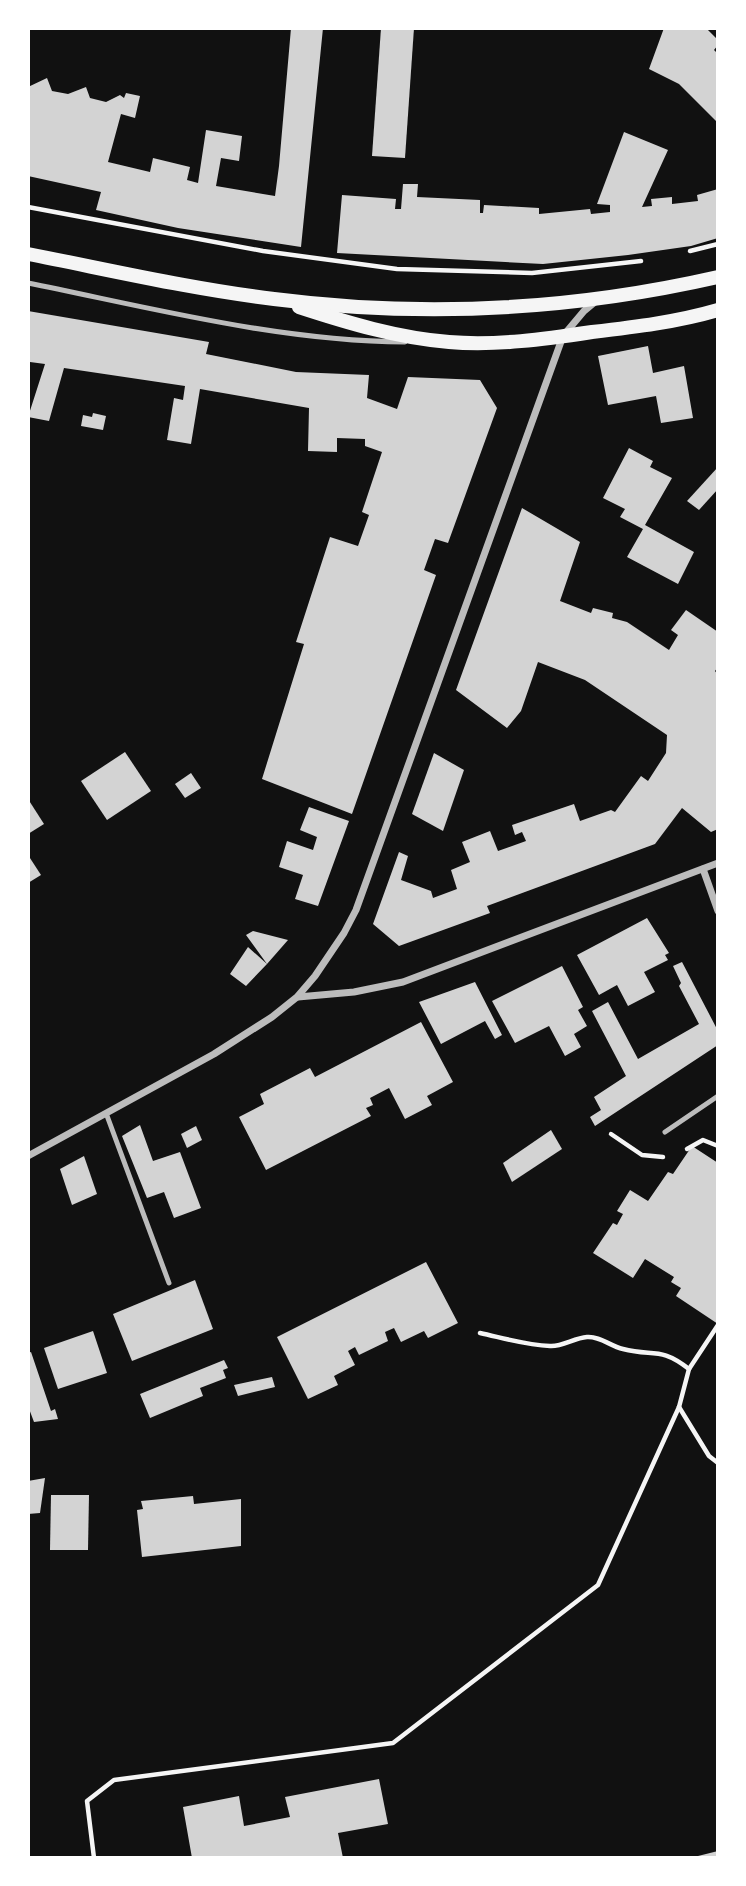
<svg xmlns="http://www.w3.org/2000/svg" width="746" height="1886" viewBox="0 0 746 1886" font-family="'Archivo Narrow',sans-serif">
<style>
.building{fill:#d3d3d3}
.lines{fill:none;stroke-linecap:round;stroke-linejoin:round}
.path{stroke:#f5f5f5;stroke-width:4.5}
.service{stroke:#bcbcbc;stroke-width:5}
.minor{stroke:#bcbcbc;stroke-width:7}
.secondary{stroke:#f5f5f5;stroke-width:14}
</style>
<rect width="100%" height="100%" fill="#111"/>
<g class="building">
<path d="M291,28H323L301,247L178,228L96,210L101,192L28,176V87L47,78L52,91L68,94L86,87L90,98L106,102L120,95L124,98L126,93L140,96L135,118L121,114L108,162L150,172L153,158L190,167L187,180L198,183L206,130L242,136L239,161L221,158L216,186L275,196L279,166Z"/>
<path d="M381,28H414L405,158L372,156Z"/>
<path d="M664,28H706L718,40V45L714,50L718,54V123L679,84L649,69Z"/>
<path d="M624,132L668,150L642,207L652,206L651,199L672,197V204L698,201L697,195L718,189V238L691,246L628,255L543,264L337,253L342,195L396,199L395,209H401L403,184H418L417,197L480,200V213H483L484,205L539,208V214L590,209L591,214L610,212V205L597,204Z"/>
<path d="M28,311L209,342L206,354L296,372L369,375L367,398L397,409L408,377L480,380L497,408L448,543L435,539L424,570L436,575L352,814L262,779L304,644L296,642L330,537L358,546L369,515L362,512L382,452L365,446V439L337,438V452L308,451L309,408L200,389L191,444L167,440L174,398L183,400L185,386L64,368L49,421L28,417L45,364L30,362L28,367Z"/>
<path d="M648,346L653,373L684,366L693,418L661,423L656,396L608,405L598,356Z"/>
<path d="M93,413L106,416L103,430L81,426L83,415L92,417Z"/>
<path d="M629,448L653,461L650,467L672,478L645,525L694,552L678,584L627,557L643,529L620,517L625,509L603,498Z"/>
<path d="M718,467V489L699,510L687,501Z"/>
<path d="M522,508L580,542L560,601L591,613L593,608L613,613L612,618L627,622L669,650L678,635L671,630L686,610L718,632V667L715,671L718,675V829L711,832L682,808L655,844L487,906L490,913L399,946L373,924L399,852L408,856L401,880L431,891L433,898L457,889L451,870L470,862L462,842L490,831L498,851L526,841L522,832L515,835L512,825L574,804L580,821L611,810L615,812L641,776L648,781L666,753L667,735L585,680L538,662L521,711L507,728L456,690Z"/>
<path d="M125,752L151,791L107,820L81,781Z"/>
<path d="M434,753L464,770L443,831L412,814Z"/>
<path d="M191,773L201,788L185,798L175,784Z"/>
<path d="M28,799L44,824L28,834Z"/>
<path d="M309,807L349,821L318,906L295,899L303,875L279,867L287,841L313,850L317,837L300,830Z"/>
<path d="M28,855L41,875L28,883Z"/>
<path d="M647,918L669,953L665,955L668,960L644,972L655,992L628,1006L617,985L599,995L577,955Z"/>
<path d="M253,931L288,940L267,964L246,986L230,974L248,947L267,964L246,935Z"/>
<path d="M682,962L718,1031V1045L595,1126L590,1117L601,1110L594,1097L626,1076L592,1011L608,1002L638,1059L699,1024L679,986L681,983L673,966Z"/>
<path d="M562,966L583,1007L578,1010L587,1026L574,1034L581,1047L565,1056L549,1026L515,1043L492,1001Z"/>
<path d="M475,982L502,1035L495,1039L485,1021L441,1044L419,1002Z"/>
<path d="M421,1022L453,1082L427,1096L432,1105L405,1119L389,1088L370,1098L373,1105L366,1108L371,1116L266,1170L239,1117L264,1104L260,1094L310,1068L315,1077Z"/>
<path d="M140,1125L153,1161L180,1152L201,1208L174,1218L164,1192L147,1198L122,1136Z"/>
<path d="M196,1126L202,1140L187,1148L181,1134Z"/>
<path d="M551,1130L562,1149L512,1182L503,1163Z"/>
<path d="M692,1146L718,1163V1324L676,1296L681,1288L671,1282L674,1277L645,1259L633,1278L593,1253L613,1223L617,1225L623,1214L617,1211L630,1190L648,1201L668,1172L673,1174Z"/>
<path d="M84,1156L97,1194L72,1205L60,1169Z"/>
<path d="M426,1262L458,1323L428,1338L424,1331L401,1342L394,1328L385,1332L388,1341L359,1355L355,1347L348,1351L355,1365L334,1376L338,1385L308,1399L277,1337Z"/>
<path d="M195,1280L213,1329L132,1361L113,1314Z"/>
<path d="M93,1331L107,1373L58,1389L44,1348Z"/>
<path d="M31,1352L51,1411L55,1409L58,1419L34,1422L28,1406V1353Z"/>
<path d="M224,1360L228,1368L223,1370L226,1378L200,1388L203,1396L150,1418L140,1394Z"/>
<path d="M272,1377L275,1387L238,1396L234,1385Z"/>
<path d="M45,1478L40,1513L28,1514V1481Z"/>
<path d="M51,1495H89L88,1550H50Z"/>
<path d="M193,1496L194,1504L241,1499V1546L142,1557L137,1510L143,1509L141,1501Z"/>
<path d="M379,1779L388,1824L338,1833L343,1858H192L183,1807L239,1796L244,1826L290,1817L285,1797Z"/>
<path d="M718,1851V1858H694V1857Z"/>
</g>
<g class="lines">
<g class="path">
<path d="M28,207L263,251L397,269L532,273L641,261"/>
<path d="M690,251L718,244"/>
<path d="M611,1134L642,1155L663,1157"/>
<path d="M687,1149L703,1140L718,1146"/>
<path d="M480,1333C503,1338 526,1345 550,1346C562,1347 574,1338 587,1337C600,1336 610,1346 623,1349C653,1357 660,1346 689,1369"/>
<path d="M679,1407L709,1456L718,1463"/>
<path d="M94,1858L87,1801L114,1780L393,1743L598,1585L679,1407L689,1369L718,1325"/>
</g>
<g class="service">
<path d="M28,283C152,308 278,341 405,342"/>
<path d="M106,1113L169,1283"/>
<path d="M665,1132L718,1096"/>
</g>
<g class="minor">
<path d="M703,869L718,911"/>
<path d="M298,997L354,992L403,982L718,863"/>
<path d="M28,1156L214,1054L272,1017L297,997L315,976L344,933L356,910L563,336L584,311L596,301"/>
</g>
<g class="secondary">
<path d="M28,254C110,270 191,289 274,299C422,318 573,310 718,277"/>
<path d="M299,307C348,323 398,338 449,342C496,346 546,339 592,332C635,327 677,322 718,310"/>
</g>
</g>
<rect width="746" height="1886" fill="none" stroke="#ffffff" stroke-width="60"/>
</svg>
